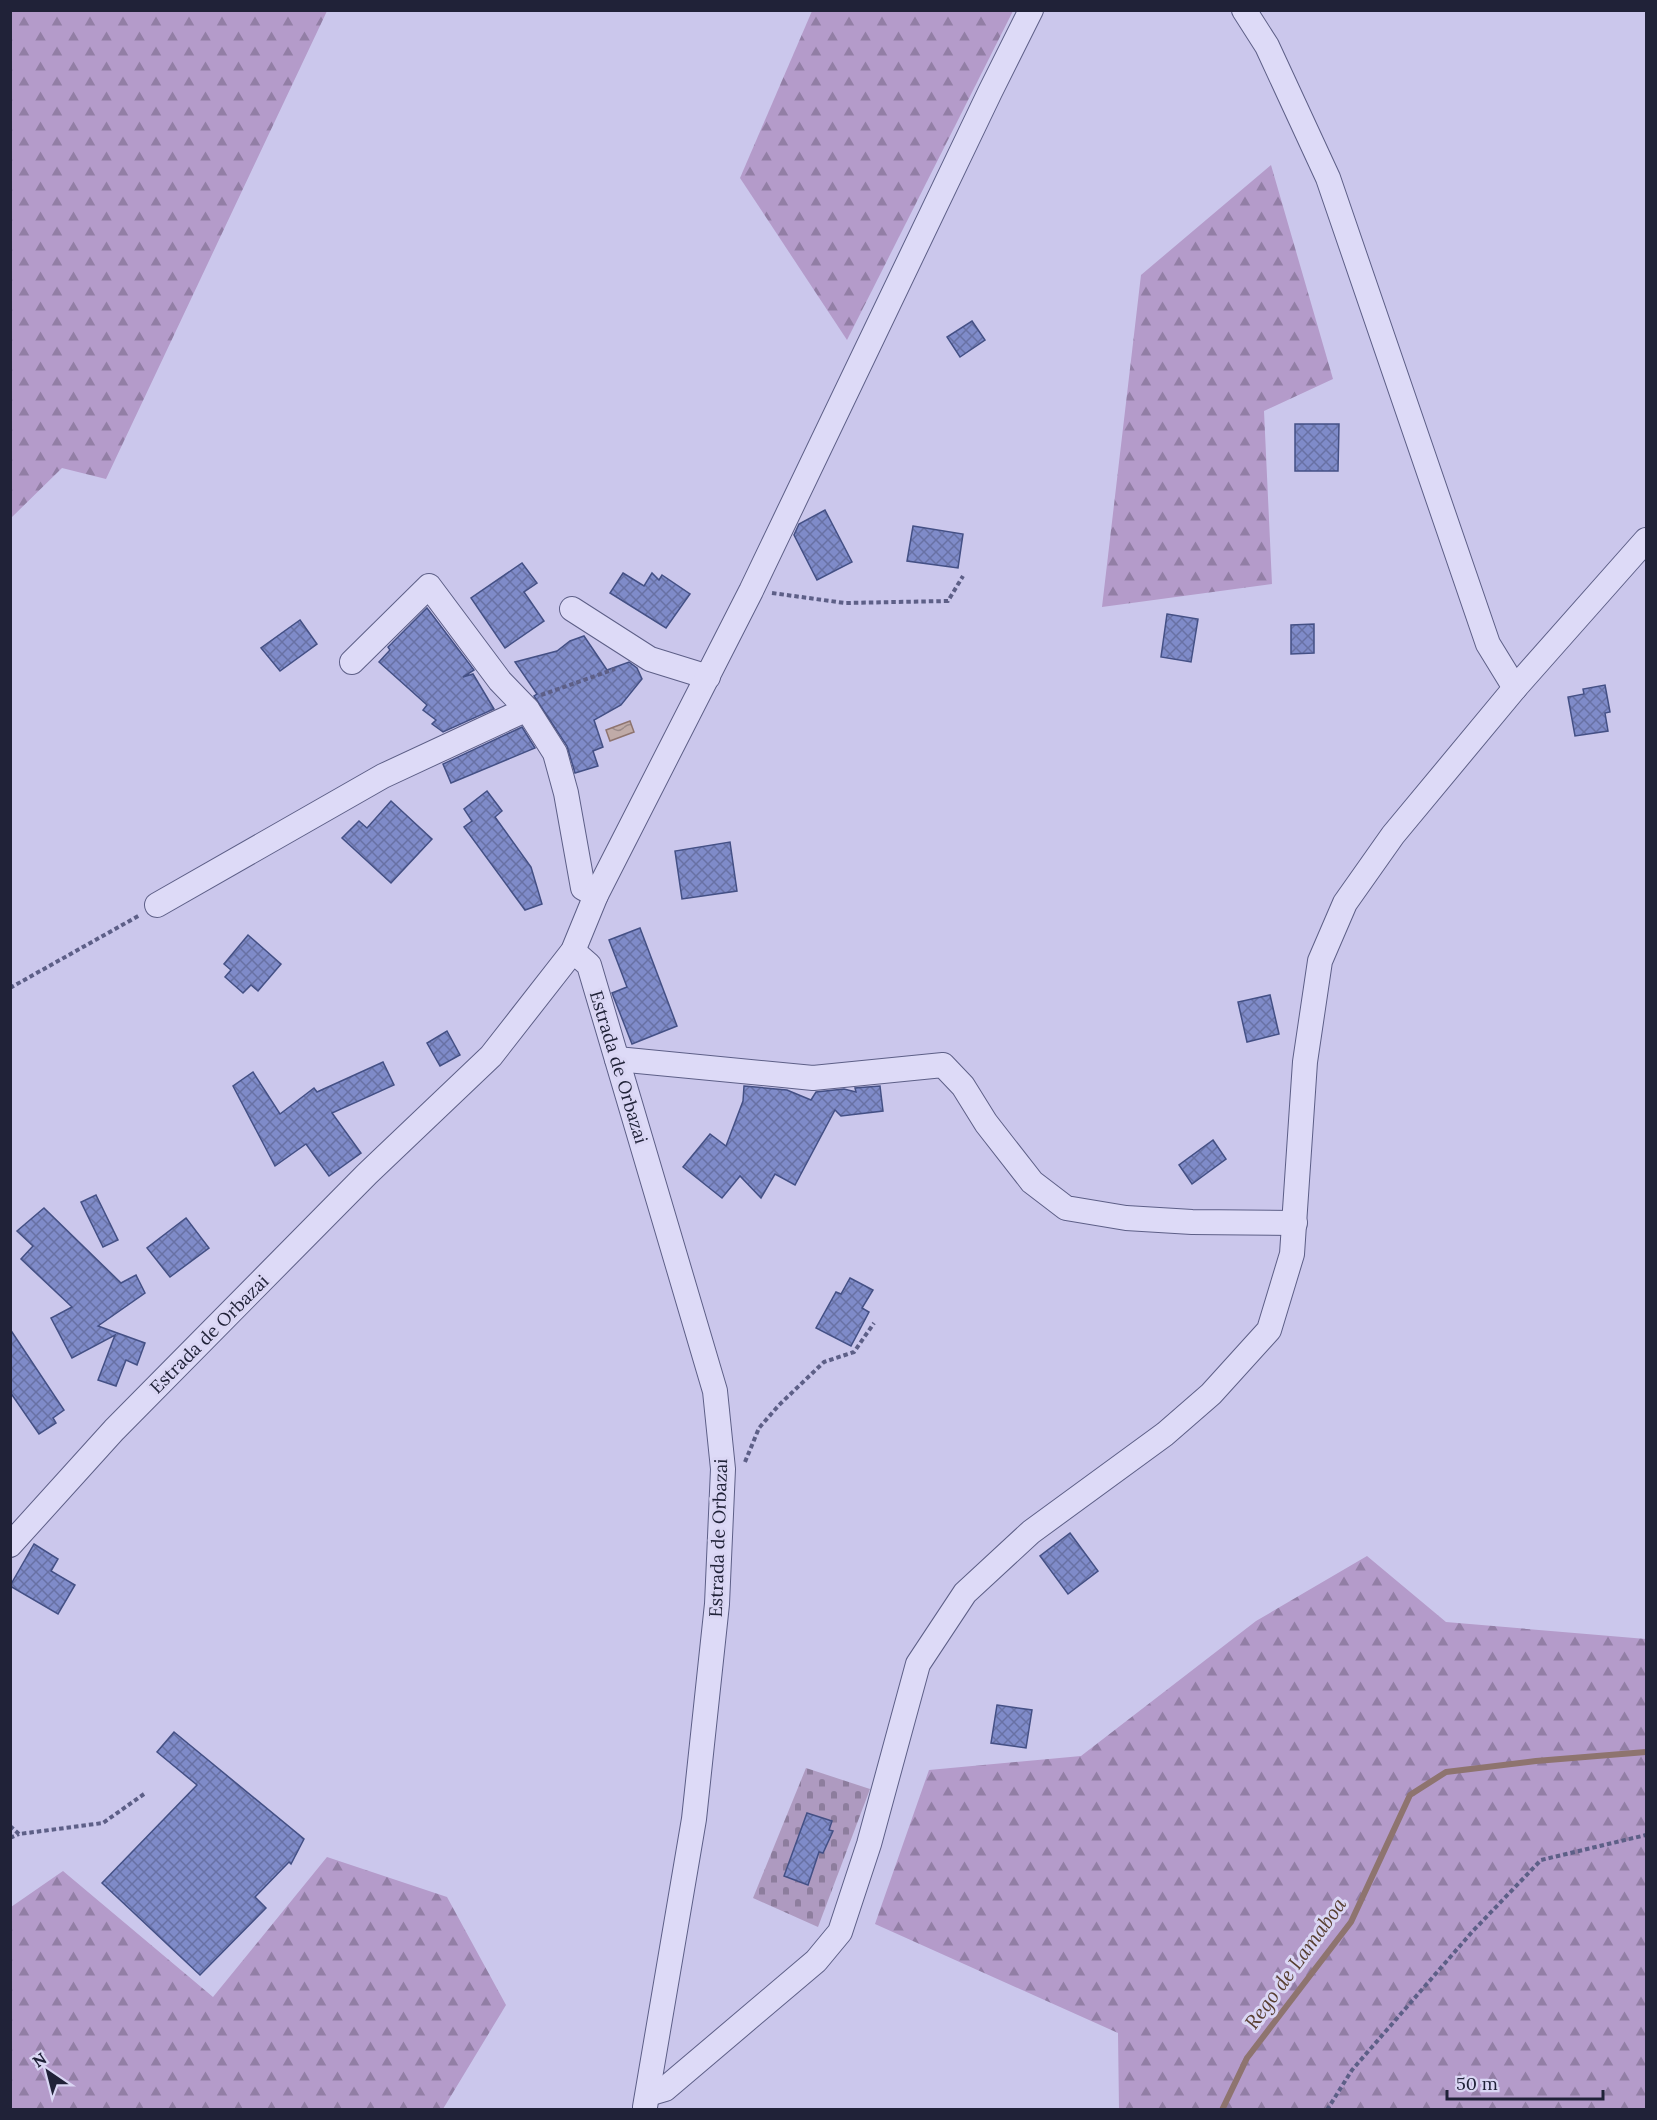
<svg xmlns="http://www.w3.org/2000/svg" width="1657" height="2120" viewBox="0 0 1657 2120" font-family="Lora,serif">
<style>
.forest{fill:url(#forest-firs)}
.cemetery{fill:url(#cemetery-stones)}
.water{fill:url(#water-waves);stroke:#8e746f;stroke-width:1.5}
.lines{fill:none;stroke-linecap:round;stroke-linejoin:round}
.stream{stroke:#8e746f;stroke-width:6}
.building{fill:url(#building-cross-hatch);stroke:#445085;stroke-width:1.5}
.street-casing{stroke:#5d5f87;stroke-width:26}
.path{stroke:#5d5f87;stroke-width:4;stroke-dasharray:4.5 3;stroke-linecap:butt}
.street{stroke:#dddaf7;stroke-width:24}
.labels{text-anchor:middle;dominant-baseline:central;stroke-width:6;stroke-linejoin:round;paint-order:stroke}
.street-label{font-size:18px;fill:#202238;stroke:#dad6f4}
.water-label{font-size:20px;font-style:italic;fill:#573e30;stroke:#dad6f4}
</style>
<defs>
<pattern id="forest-firs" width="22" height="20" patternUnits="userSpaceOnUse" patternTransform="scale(1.5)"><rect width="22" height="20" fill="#b49bca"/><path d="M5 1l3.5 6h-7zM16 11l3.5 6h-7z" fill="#927ea5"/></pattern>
<pattern id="cemetery-stones" width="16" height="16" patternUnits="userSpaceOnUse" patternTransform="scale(1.5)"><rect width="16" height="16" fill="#ae9ac0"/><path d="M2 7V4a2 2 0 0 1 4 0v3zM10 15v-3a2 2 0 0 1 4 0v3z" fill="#8d7d9d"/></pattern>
<pattern id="water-waves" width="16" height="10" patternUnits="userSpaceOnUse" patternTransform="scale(1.5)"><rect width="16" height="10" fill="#c0aba8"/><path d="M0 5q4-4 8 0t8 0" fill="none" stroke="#9c8b8a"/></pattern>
<pattern id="building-cross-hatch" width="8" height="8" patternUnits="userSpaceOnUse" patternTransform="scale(1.5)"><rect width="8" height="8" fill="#7f8bc9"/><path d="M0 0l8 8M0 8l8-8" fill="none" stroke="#6871a4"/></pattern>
</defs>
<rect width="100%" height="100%" fill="#cbc7ec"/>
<g class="forest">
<path d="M11,10L327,11L106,479L62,468L11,518Z"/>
<path d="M812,11H1013L847,340L740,178Z"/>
<path d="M1271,165L1333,379L1264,411L1272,584L1102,607L1141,275Z"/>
<path d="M1367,1556L1446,1622L1646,1639V2109H1119L1118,2033L875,1924L929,1770L1081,1756L1256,1621Z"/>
<path d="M327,1857L447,1897L506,2005L443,2109H11V1907L63,1871L213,1997Z"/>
</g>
<path class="cemetery" d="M806,1768L870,1789L818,1927L753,1898Z"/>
<path class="water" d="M630,721L634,732L610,741L606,730Z"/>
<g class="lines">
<path class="stream" d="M1222,2110L1247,2058L1351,1922L1410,1795L1446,1772L1536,1761L1646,1752"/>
</g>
<g class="building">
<path d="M972,321L985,340L960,357L947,337Z"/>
<path d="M1295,424H1339L1338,471H1295Z"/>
<path d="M825,510L852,562L817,580L794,535L799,524Z"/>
<path d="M913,526L963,534L958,568L907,561Z"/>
<path d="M522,563L537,583L524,592L544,621L505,648L471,598Z"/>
<path d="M623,573L644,586L652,573L659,580L662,575L690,594L666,628L610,593Z"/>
<path d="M427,608L474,670L463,677L473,674L494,709L443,732L432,724L436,720L423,710L427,705L379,662L390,650L388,647Z"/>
<path d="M1167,614L1198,619L1191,662L1161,657Z"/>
<path d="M300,620L317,644L280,671L261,648Z"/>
<path d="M1314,624V653L1291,654V625Z"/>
<path d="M584,636L607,670L629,662L637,668L642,679L621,705L594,720L603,747L593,751L598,766L575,773L567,746L534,696L537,694L515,662L557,651L570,641Z"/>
<path d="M1605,685L1610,712L1605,713L1608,731L1575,736L1568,697L1584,694L1583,689Z"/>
<path d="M522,727L535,748L451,783L443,764Z"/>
<path d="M487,791L502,811L495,817L531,867L542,904L525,910L464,827L472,821L464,809Z"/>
<path d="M391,801L432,839L391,883L342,838L359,821L367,828Z"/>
<path d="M730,842L737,891L682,899L675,851Z"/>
<path d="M640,928L677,1026L632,1044L612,993L627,987L609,940Z"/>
<path d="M248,935L281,964L258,991L251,985L243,993L225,977L231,970L224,964Z"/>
<path d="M1270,995L1279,1034L1247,1042L1238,1002Z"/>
<path d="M447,1031L460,1055L440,1066L427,1043Z"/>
<path d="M383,1062L394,1085L332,1113L361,1153L329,1176L306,1144L275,1166L233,1086L253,1072L280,1114L314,1088L317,1092Z"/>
<path d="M744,1086L787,1090L811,1100L816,1092L844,1089L856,1092L855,1088L880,1086L883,1111L841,1116L835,1110L795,1185L775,1174L761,1198L740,1176L722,1198L683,1167L710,1134L726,1146L743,1101Z"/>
<path d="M1213,1140L1226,1159L1192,1184L1179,1165Z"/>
<path d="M96,1195L118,1240L103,1247L81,1202Z"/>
<path d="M44,1208L121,1283L136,1275L145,1293L98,1326L145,1343L137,1365L126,1360L116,1386L98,1380L115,1335L72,1358L51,1318L72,1307L21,1259L33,1246L17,1231Z"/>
<path d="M186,1218L209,1248L170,1277L147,1248Z"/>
<path d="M850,1278L873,1290L862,1308L869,1312L851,1346L816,1328L836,1292L841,1294Z"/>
<path d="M10,1329L64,1410L53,1418L56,1423L39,1434L10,1392Z"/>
<path d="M1070,1533L1098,1571L1068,1594L1040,1556Z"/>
<path d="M34,1544L58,1559L51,1571L75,1585L58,1614L10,1586Z"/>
<path d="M997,1705L1032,1710L1026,1748L991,1743Z"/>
<path d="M174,1732L304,1839L291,1864L289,1862L255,1897L266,1908L200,1975L102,1883L197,1785L157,1752Z"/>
<path d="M807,1813L832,1821L829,1830L833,1831L823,1853L819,1852L808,1885L784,1876Z"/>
</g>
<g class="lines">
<defs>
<g id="street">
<path d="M1244,10L1267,46L1328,178L1488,644L1515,688"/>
<path d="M572,609L650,659L708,677"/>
<path d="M352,662L429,586L500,681L527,709"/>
<path d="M157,905L383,776L527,709L555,753L566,793L583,888L596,895"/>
<path d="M573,951L589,965L715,1391L723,1469L717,1604L694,1819L645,2107"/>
<path d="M617,1059L813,1078L943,1065L963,1086L986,1123L1032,1182L1066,1208L1126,1218L1192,1222L1295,1223"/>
<path d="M10,1545L114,1430L367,1174L491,1056L573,951L596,895L751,591L990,92L1031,10"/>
<path d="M648,2094L665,2089L816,1961L840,1932L869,1844L918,1664L965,1593L1031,1532L1165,1434L1211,1394L1269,1330L1292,1254L1305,1062L1320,961L1345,903L1393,835L1515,688L1646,540"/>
</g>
</defs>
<use href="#street" class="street-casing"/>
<g class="path">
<path d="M772,593L845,603L948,601L963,576"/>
<path d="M541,695L615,669"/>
<path d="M10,988L140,915"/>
<path d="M745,1462L759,1428L779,1405L824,1362L854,1352L874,1323"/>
<path d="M10,1826L19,1834L103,1823L144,1794"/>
<path d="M10,1838L19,1834"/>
<path d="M1327,2110L1352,2070L1472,1932L1541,1860L1646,1835"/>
</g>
<use href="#street" class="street"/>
</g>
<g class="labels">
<g class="street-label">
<text transform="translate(619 1067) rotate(73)">Estrada de Orbazai</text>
<text transform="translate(209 1334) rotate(-45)">Estrada de Orbazai</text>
<text transform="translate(718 1538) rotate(-88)">Estrada de Orbazai</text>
</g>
<g class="water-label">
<text transform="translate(1295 1963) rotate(-54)">Rego de Lamaboa</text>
</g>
</g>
<rect width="1657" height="2120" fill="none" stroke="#202238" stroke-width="24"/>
<g transform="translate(48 2072) rotate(325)" stroke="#dad6f4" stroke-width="4.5" paint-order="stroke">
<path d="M0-4.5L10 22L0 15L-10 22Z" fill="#202238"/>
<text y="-9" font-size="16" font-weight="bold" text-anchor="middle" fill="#202238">N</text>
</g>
<path d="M1447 2090v9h156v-9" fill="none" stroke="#202238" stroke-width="3"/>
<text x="1456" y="2090" font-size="18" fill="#202238" stroke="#dad6f4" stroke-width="4.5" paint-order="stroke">50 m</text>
</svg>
